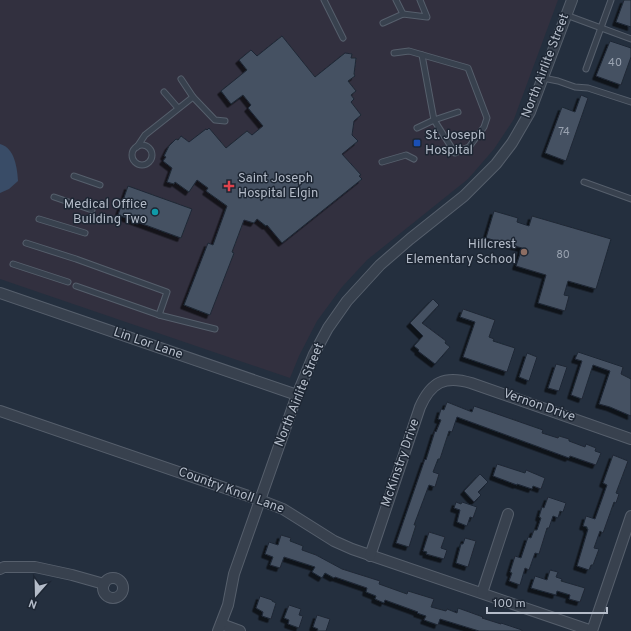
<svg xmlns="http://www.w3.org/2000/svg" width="631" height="631" viewBox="0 0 631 631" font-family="Overpass,sans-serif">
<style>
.medical{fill:#32303f}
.water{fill:#394c67}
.building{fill:#455162;stroke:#1f2835;filter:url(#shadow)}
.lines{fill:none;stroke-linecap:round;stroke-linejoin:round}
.lane-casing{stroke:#565f6c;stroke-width:7}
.street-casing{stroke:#565f6c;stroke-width:12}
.lane{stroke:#38414e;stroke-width:5}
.street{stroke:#38414e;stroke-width:10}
.transit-dot{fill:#1a4fb4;stroke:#1d2633;stroke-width:1.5}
.health-dot{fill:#e0444e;stroke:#1d2633;stroke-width:1.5}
.culture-dot{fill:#0f9aa8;stroke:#1d2633;stroke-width:1.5}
.education-dot{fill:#8d6e63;stroke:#1d2633;stroke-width:1.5}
.labels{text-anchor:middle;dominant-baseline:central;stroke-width:3;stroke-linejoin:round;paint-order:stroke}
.number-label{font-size:11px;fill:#98a1af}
.street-label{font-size:13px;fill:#b4bcc9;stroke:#1d2633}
.poi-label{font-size:13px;fill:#b4bcc9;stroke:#1d2633;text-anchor:start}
</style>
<defs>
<filter id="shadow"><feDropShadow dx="-3.5" dy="3.5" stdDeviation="0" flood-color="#0009"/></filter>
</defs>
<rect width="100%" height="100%" fill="#242f3e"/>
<path class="medical" d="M0,0H558L514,119L494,149L468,179L367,260L342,287L317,321L299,356L290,378L0,279Z"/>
<path class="water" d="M0,144C15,148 17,168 18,181L9,189L0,193Z"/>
<g class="building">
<path d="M624,0H631V27L616,22Z"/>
<path d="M282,36L315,77L345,53L352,54L351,58H356L354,74L355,76L348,81L356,91L351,95L354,99L351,102L361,115L354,121L352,135L358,141L342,154L361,175L359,176L362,179L282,243L267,225L266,226L257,219L254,223L244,220L232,252L234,253L210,315L184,305L208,243L213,245L227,206L206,191L208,188L197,180L189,192L175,182L174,184L167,182L172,168L163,161L166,157L164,156L169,146L176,139L178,140L181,136L189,142L206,129L207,130L209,128L226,148L247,131L252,135L263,126L248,108L251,105L243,95L231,104L221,91L247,70L239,60L251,50L257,56Z"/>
<path d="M610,41L631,48V57L621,85L596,76Z"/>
<path d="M581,95L588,98L566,161L545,153L562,107L575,112Z"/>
<path d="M128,186L192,209L181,238L118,215Z"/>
<path d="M494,211L518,218L517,222L529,226L532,216L611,239L596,289L568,281L564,295L569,296L565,311L538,303L546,275L516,266L522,248L486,238Z"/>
<path d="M433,299L439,305L422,323L446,341L445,343L450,347L435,364L418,351L419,350L414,346L423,336L410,323Z"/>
<path d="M463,309L495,320L489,337L494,339L493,341L515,348L507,372L463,357L475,322L460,317Z"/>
<path d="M578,352L623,367L621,374L631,379V416L610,407L599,404L610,371L593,365L582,399L571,395L582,361L575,359Z"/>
<path d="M527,353L537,357L529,381L519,377Z"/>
<path d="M556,364L567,367L559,391L548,388Z"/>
<path d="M447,402L472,412L474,406L543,430L542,433L558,438L559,436L569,439V441L585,447L586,444L596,448L595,451L601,453L596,465L570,456L569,458L457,417L452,432L449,431L440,459H438L433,472L439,474L435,487L429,485L414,525H416L409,547L396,543L425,459L426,460L435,431L436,432L441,420L438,419L441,409L444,410Z"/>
<path d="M613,455L628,461L616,493L619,494L616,503L614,502L603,533L600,531L594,548L599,549L593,565H591L589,570L577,566L588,529H587V527L583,526L586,516L595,519L607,485L603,483Z"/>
<path d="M497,464L525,473L526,470L545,478L541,489L533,486L532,489L517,484V485L493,476Z"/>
<path d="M480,474L488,482L478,492L481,495L474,502L464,491Z"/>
<path d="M548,497L566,503L563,512L560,511L558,518L553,516L549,528H547L539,554L535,553L529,570L525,568L520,585L509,581L512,573L510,572L515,556L521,558L528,537L531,538L534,530H537L541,518L539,517L542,507L544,508Z"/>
<path d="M456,502L461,504L462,502L477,507L473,518L470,517L467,526L457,522L460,510L454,508Z"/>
<path d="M429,532L445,537L441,548L447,550L444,559L426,554L427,552L423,551Z"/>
<path d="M281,535L291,538L290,541L303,546L302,550L316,555L342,569L380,581L379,584L407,594L408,591L434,599L431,607L446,611L447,609L457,613L458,608L483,617L482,618L501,624V623L522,630V631H479L440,619L438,625L424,620L426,616L417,613L418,612L385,600L384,603L375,599L376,596L366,592L367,588L335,577L334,578L325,573L322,578L312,572L315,567L284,557L280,568L270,565L273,557L265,554L269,542L278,545Z"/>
<path d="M465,538L476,541L468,567L456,563L461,544H463Z"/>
<path d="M550,570L558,572L556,577L562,579L561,581L585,588L580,602L569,599L570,595L557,591L556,595L531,588L535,576L547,580Z"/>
<path d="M260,596L272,600V601L276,603L271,619L262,616L263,612L256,608Z"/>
<path d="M289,605L301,609L299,615L303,616L299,628L288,624L289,620L284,618Z"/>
<path d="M317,615L330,619L326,631H317L318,629L313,627Z"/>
</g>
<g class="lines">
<defs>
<g id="lane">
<path d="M324,0L343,38"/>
<path d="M396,0L403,14"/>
<path d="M566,15L631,39"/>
<path d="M383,23L403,14L427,17L420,0"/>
<path d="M394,53L409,51L468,68L487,118L484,127L469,147L455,153L434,120L417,128"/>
<path d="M422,55L434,120L458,112"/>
<path d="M586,69L611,0"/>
<path d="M543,78L558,81L575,87L588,88L631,102"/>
<path d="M164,92L178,108"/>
<path d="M193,97L215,120L225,121"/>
<circle cx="142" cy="155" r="10"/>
<path d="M137,147L145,135L193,97L181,79"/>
<path d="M382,162L406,155L414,159"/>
<path d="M74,176L100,185"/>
<path d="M584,182L631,199"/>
<path d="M54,197L92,210"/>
<path d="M39,219L85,233"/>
<path d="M26,243L76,259L167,292L159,315"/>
<path d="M13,264L68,282"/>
<path d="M76,286L159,315L215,329"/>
</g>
<g id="street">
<path d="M0,293L297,395"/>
<path d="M0,411L260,500L283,509L334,541L352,549L592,631"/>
<path d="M370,556L420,407C431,382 445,375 471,383L631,439"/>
<path d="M0,569L4,567H35L72,575L104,584"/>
<circle cx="113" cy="588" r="10"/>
<path d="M482,593L508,514"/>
<path d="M221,624L240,631"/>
<path d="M218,631L228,605L234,574L297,395L314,354L328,328L347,301L380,265L410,239L464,196L496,164L512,143L530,112L572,0"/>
<path d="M592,631L631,516"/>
</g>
</defs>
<use href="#lane" class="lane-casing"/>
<use href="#street" class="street-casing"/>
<use href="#lane" class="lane"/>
<use href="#street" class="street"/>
</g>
<rect class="transit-dot" x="413" y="139" width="8" height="8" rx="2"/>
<path class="health-dot" d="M227 180h4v4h4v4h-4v4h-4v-4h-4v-4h4z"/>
<circle class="culture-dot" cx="155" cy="212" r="4"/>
<circle class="education-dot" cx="524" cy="252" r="4"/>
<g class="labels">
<g class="number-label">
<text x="615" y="63">40</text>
<text x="564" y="132">74</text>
<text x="563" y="255">80</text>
</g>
<g class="street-label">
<text transform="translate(546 66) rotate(-69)">North Airlite Street</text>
<text transform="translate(148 344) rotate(19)">Lin Lor Lane</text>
<text transform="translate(300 395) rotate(-68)">North Airlite Street</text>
<text transform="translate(539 406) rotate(19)">Vernon Drive</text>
<text transform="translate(401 463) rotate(-71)">McKinstry Drive</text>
<text transform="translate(231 491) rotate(20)">Country Knoll Lane</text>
</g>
<g class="poi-label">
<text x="425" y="136">St. Joseph<tspan x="425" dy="15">Hospital</tspan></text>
<text x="238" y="179">Saint Joseph<tspan x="238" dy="15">Hospital Elgin</tspan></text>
<text x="147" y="205" text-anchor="end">Medical Office<tspan x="147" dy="15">Building Two</tspan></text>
<text x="516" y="245" text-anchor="end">Hillcrest<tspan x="516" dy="15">Elementary School</tspan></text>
</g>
</g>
<g transform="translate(36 595) rotate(200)" stroke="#1d2633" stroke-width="3" paint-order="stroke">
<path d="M0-3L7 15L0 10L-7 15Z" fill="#b4bcc9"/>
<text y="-6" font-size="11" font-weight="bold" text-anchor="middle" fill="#b4bcc9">N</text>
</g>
<path d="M487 607v6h120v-6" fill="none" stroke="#b4bcc9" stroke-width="2"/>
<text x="493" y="607" font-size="12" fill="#b4bcc9" stroke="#1d2633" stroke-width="3" paint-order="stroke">100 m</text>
</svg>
